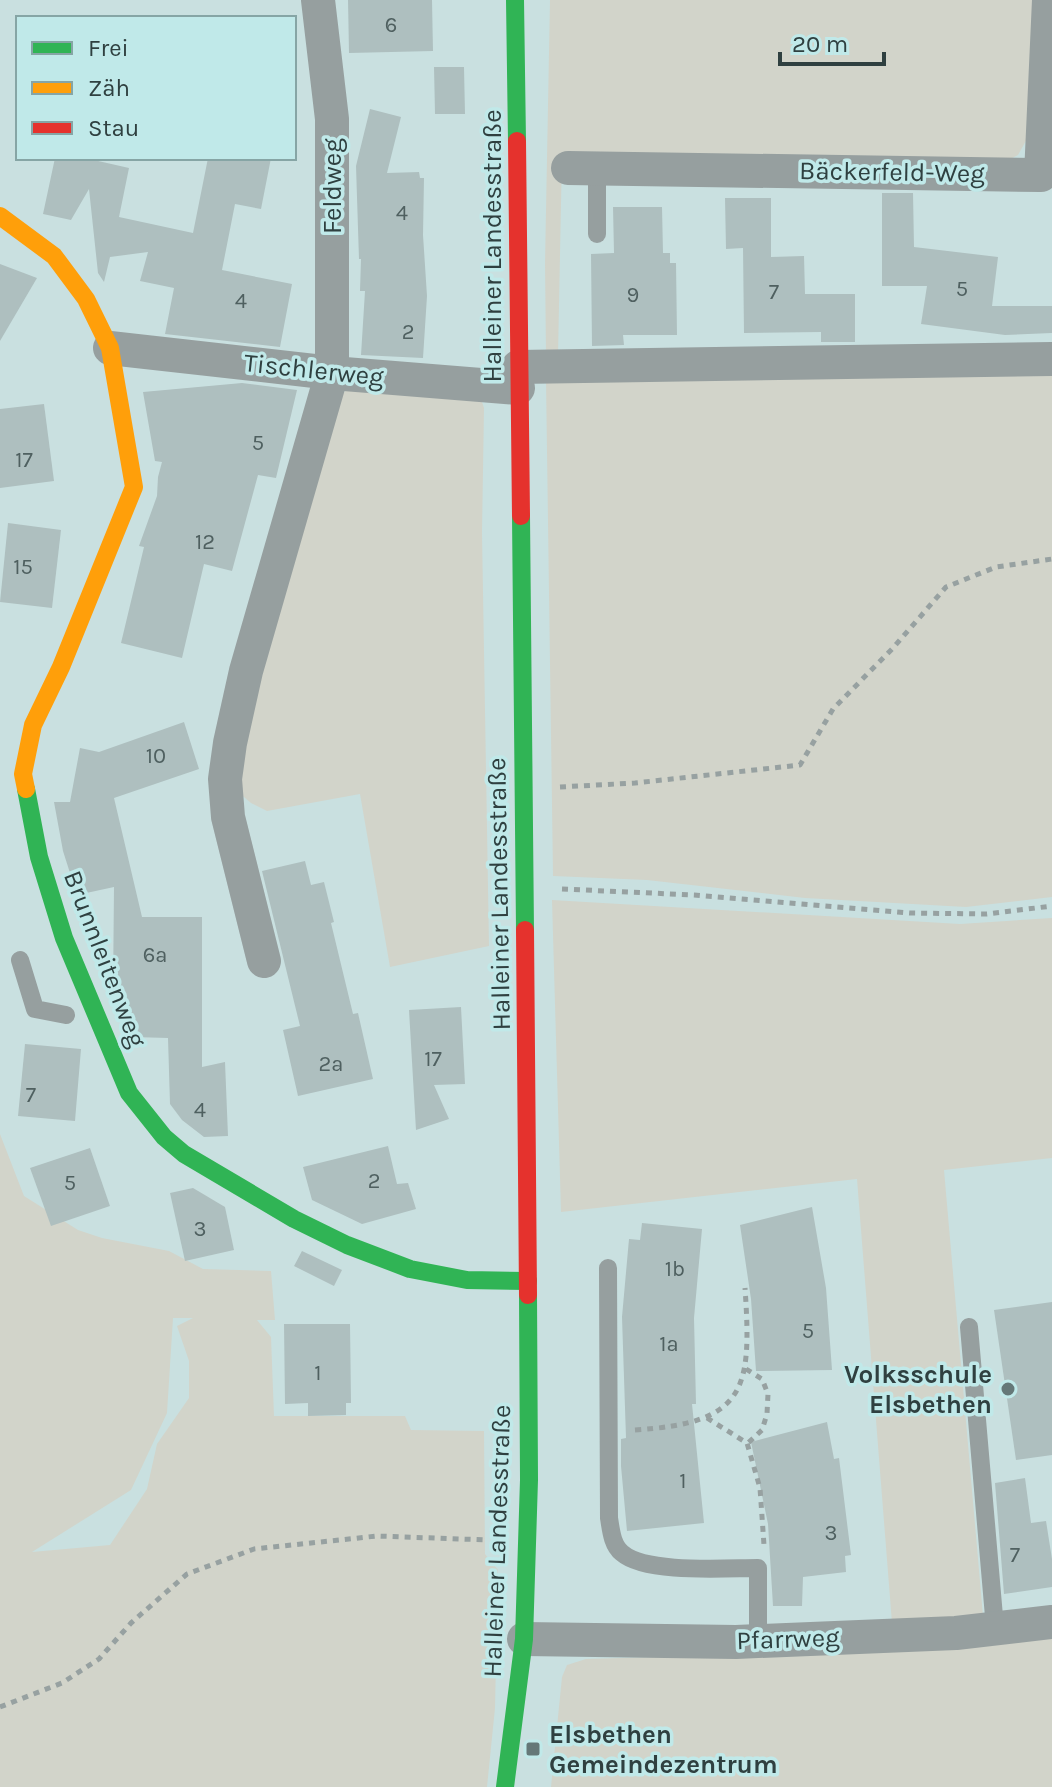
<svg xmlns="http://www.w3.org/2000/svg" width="1052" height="1787" viewBox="0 0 1052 1787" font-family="Karla,sans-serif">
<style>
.green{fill:#d2d4ca;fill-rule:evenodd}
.building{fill:#aebfbf}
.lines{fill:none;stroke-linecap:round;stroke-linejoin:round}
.path{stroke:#97a1a1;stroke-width:5;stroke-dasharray:6 6;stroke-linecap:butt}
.lane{stroke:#969f9f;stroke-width:18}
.street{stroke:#969f9f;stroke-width:34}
.fast{stroke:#30b455;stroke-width:18}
.slow{stroke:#ff9f0a;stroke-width:18}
.jam{stroke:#e5322d;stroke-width:18}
.poi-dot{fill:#657878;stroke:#c0e9e9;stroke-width:3}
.labels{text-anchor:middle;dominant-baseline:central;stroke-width:7;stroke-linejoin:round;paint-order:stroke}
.number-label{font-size:22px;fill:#4f6060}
.street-label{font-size:26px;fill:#2f4040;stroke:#c0e9e9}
.poi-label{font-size:26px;font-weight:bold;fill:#2f4040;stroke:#c0e9e9;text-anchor:end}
</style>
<rect width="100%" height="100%" fill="#c9e0e0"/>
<g class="green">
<path d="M550,0H1033L1027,139L1018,155L999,165L562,154L558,356L546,354L545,264Z"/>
<path d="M1052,370V897L966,907L805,898L647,880L553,876L546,380Z"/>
<path d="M351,386L481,399L484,408L482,533L489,946L390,967L360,794L267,811L251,803L238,792V754L343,393Z"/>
<path d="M552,900L960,924L1052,918V1158L944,1170L983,1616L892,1623L857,1179L561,1212Z"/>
<path d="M0,1134L24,1196L78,1230L102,1238L169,1251L203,1269L271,1271L275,1320H257L271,1337L274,1416H405L411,1430L484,1431L485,1554L498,1570L495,1708L487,1787H0ZM173,1318H193L177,1326L189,1361V1398L157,1444L147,1489L110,1545L32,1552L131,1490L167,1413Z"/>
<path d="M1052,1637V1787H551L562,1677L567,1665L586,1659L864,1651Z"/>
</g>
<g class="building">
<path d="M348,0H432L433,51L349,53Z"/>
<path d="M434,67H464L465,114H435Z"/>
<path d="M370,109L401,117L387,173L419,172L420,178H424L423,235L427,296L423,358L361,355L365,291H360L361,259H359L356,166Z"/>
<path d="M55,158H85L129,168L119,217L193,233L208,158H271L261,209L235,204L222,270L292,284L280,347L165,334L174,288L140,281L148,252L110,257L104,282L98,273L89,189L71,220L43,214Z"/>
<path d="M882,193H913L914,247L998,257L992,306H1052V333L1005,335L921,324L927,286H882Z"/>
<path d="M725,198H771V257L804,256L805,294H855V342H821V332L744,333L743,248L726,249Z"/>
<path d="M613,207H662L663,253H670V263H676L677,335H623L624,345L592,346L591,254L614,253Z"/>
<path d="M0,264L37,278L0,341Z"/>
<path d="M242,383L297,390L276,478L258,475L232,571L204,564L182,658L121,643L144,547L139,546L157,496L158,477L162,462L155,461L143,392Z"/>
<path d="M44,404L54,481L0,488V409Z"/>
<path d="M8,523L61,530L52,608L0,602Z"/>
<path d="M184,722L199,769L114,798L142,917H202V1067L225,1062L228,1136L204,1137L182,1120L170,1104L168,1038L133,1037L113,991L114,887L77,895L63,851L54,802H70L80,748L99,752Z"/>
<path d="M305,861L311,885L324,882L334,922L331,923L353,1014L358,1013L373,1079L298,1096L283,1030L300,1026L262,871Z"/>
<path d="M461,1007L465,1084L434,1085L449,1119L416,1130L409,1010Z"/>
<path d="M25,1044L81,1049L75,1121L18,1116Z"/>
<path d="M388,1146L397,1184L408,1183L416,1209L362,1224L312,1200L303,1167Z"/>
<path d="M90,1148L110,1206L51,1226L30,1168Z"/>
<path d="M193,1188L225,1207L234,1250L185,1261L170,1193Z"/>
<path d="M812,1207L826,1288L832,1370L756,1371L751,1299L740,1225Z"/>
<path d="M642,1223L702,1229L694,1318L696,1404H692L704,1523L627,1531L621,1466V1439L626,1438L622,1317L629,1239L640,1240Z"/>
<path d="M302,1251L342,1270L334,1286L294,1266Z"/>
<path d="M1052,1302V1455L1016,1460L994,1310Z"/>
<path d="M284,1324H350L351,1403H346V1415L308,1416V1403L285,1404Z"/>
<path d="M827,1422L834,1459L839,1458L851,1555L845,1556L846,1572L803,1577L802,1606H773L768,1524L751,1442Z"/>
<path d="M1025,1478L1031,1523L1046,1521L1052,1559V1587L1004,1594L995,1483Z"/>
</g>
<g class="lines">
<g class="path">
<path d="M560,787L635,783L800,765L833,709L893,648L946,587L996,567L1052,559"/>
<path d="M562,889L694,895L910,913L987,914L1052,906"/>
<path d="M746,1369L762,1379L768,1394L767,1414L762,1430L748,1443"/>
<path d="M707,1418L747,1443L760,1488L764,1545"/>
<path d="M635,1430C746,1423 752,1390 745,1288"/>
<path d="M0,1707L62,1683L99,1659L131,1623L187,1574L254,1549L377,1536L488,1540"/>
</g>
<g class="lane">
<path d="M597,168V234"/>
<path d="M20,960L35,1009L66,1015"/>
<path d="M608,1268L609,1518C611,1530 612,1545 622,1553C646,1574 726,1568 758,1568V1640"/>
<path d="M969,1327L995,1628"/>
</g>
<g class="street">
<path d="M568,168L1041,175L1049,0"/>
<path d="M110,348L332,373L518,388"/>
<path d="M518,367L1052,359"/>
<path d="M264,961L228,817L225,779L230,743L246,671L332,373V119L318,0"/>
<path d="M524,1639L736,1642L956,1633L1052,1622"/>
</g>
<g class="fast">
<path d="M515,0L517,141"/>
<path d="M521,516L525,930"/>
<path d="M26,789L39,857L64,938L129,1093L164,1137L184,1154L294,1219L347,1245L410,1269L467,1280L528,1281"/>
<path d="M505,1787L524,1639L529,1480L528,1295"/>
</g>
<path class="slow" d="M0,216L54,256L86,299L110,348L134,487L61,667L33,725L23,774L26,789"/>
<g class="jam">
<path d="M517,141L521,516"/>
<path d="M525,930L528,1295"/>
</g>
</g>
<g class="poi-dot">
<circle cx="1008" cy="1389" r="8"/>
<rect x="525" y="1741" width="16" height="16" rx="4"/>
</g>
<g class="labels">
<g class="number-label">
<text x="391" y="25">6</text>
<text x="402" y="213">4</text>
<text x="962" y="289">5</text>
<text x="774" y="292">7</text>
<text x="633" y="295">9</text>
<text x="241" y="301">4</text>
<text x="408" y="332">2</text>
<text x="258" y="443">5</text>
<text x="24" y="460">17</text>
<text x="205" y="542">12</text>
<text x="23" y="567">15</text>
<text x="156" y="756">10</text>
<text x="155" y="955">6a</text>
<text x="433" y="1059">17</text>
<text x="331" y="1064">2a</text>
<text x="31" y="1095">7</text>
<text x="200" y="1110">4</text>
<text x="374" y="1181">2</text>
<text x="70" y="1183">5</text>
<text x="200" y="1229">3</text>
<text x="675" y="1269">1b</text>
<text x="808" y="1331">5</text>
<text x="669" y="1344">1a</text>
<text x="318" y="1373">1</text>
<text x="683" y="1481">1</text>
<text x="831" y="1533">3</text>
<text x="1015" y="1555">7</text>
</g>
<g class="street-label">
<text transform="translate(892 172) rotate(1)">Bäckerfeld-Weg</text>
<text transform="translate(332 186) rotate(-90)">Feldweg</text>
<text transform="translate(492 246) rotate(-90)">Halleiner Landesstraße</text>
<text transform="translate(314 370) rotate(6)">Tischlerweg</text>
<text transform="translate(499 894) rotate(-91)">Halleiner Landesstraße</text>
<text transform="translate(105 959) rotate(69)">Brunnleitenweg</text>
<text transform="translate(497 1541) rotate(-88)">Halleiner Landesstraße</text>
<text transform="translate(788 1639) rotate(-2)">Pfarrweg</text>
</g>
<g class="poi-label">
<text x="992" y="1374">Volksschule<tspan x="992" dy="30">Elsbethen</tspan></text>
<text x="549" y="1734" text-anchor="start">Elsbethen<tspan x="549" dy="30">Gemeindezentrum</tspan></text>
</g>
</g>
<rect x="16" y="16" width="280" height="144" fill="#c0e9e9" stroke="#86a5a5" stroke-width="2"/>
<rect x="32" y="42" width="40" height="12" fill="#30b455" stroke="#86a5a5" stroke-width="2"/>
<text x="88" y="56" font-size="24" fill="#2f4040">Frei</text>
<rect x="32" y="82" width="40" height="12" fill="#ff9f0a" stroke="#86a5a5" stroke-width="2"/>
<text x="88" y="96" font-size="24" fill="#2f4040">Zäh</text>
<rect x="32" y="122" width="40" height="12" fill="#e5322d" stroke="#86a5a5" stroke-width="2"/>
<text x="88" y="136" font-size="24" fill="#2f4040">Stau</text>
<path d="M780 52v12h104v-12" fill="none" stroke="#2f4040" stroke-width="4"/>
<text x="792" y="52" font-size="24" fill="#2f4040" stroke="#c0e9e9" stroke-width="6" paint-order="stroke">20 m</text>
</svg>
